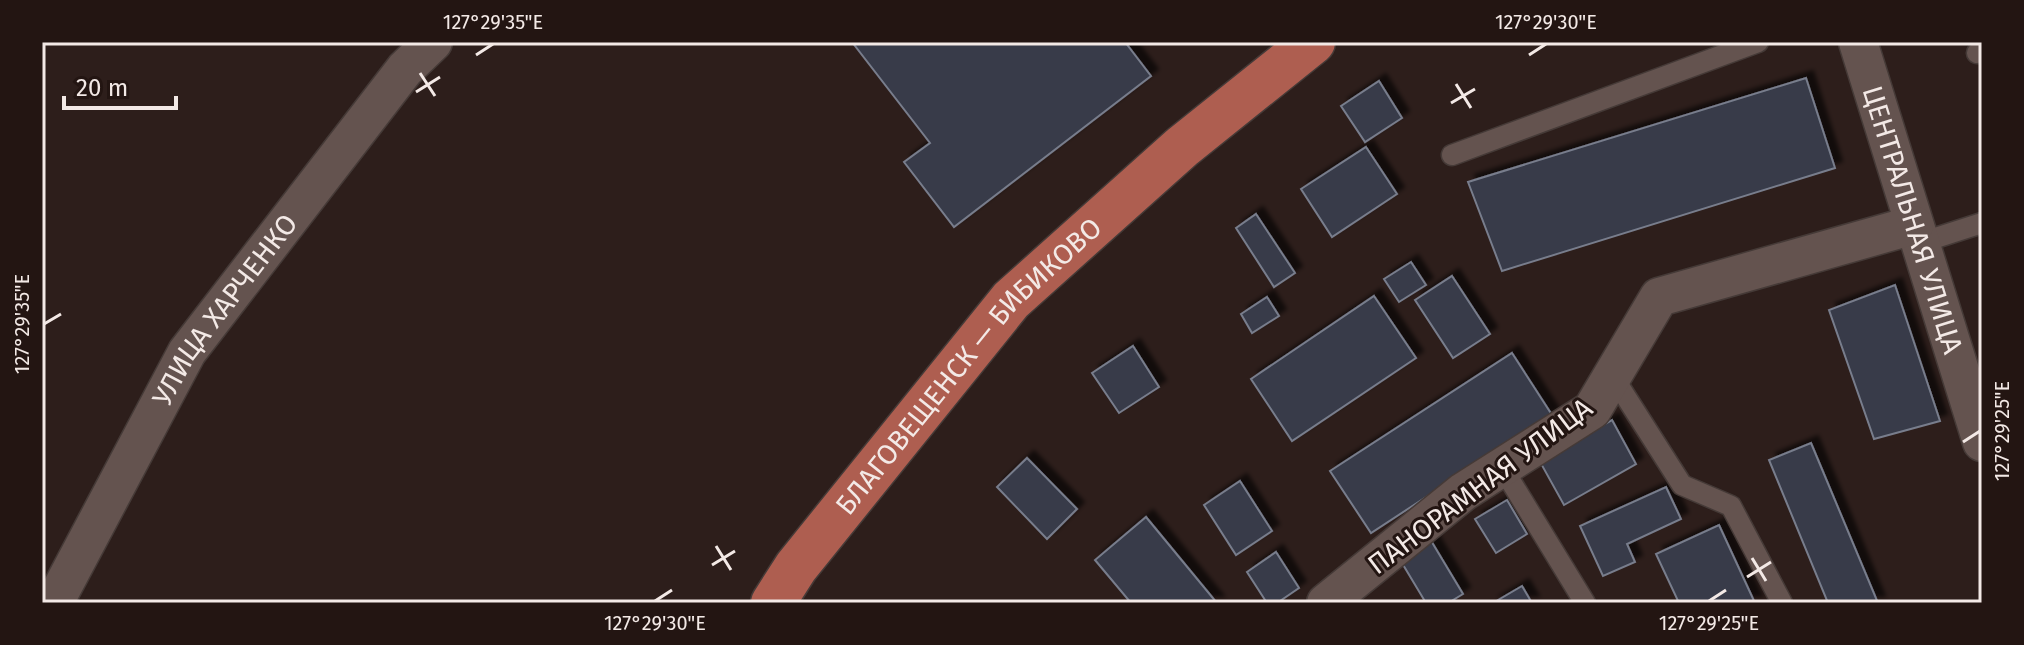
<svg xmlns="http://www.w3.org/2000/svg" width="2024" height="645" viewBox="0 0 2024 645" font-family="'Fira Sans',sans-serif">
<style>
.building{fill:#373b49;stroke:#787d8c;stroke-width:2;filter:url(#shadow)}
.lines{fill:none;stroke-linecap:round;stroke-linejoin:round}
.service-casing{stroke:#453a37;stroke-width:23}
.minor-casing{stroke:#453a37;stroke-width:41}
.primary-casing{stroke:#453a37;stroke-width:47}
.service{stroke:#64534f;stroke-width:20}
.minor{stroke:#64534f;stroke-width:38}
.primary{stroke:#ae5e50;stroke-width:44}
.ticks{fill:none;stroke:#f3e9e6;stroke-width:3}
.labels{text-anchor:middle;dominant-baseline:central;stroke-width:6;stroke-linejoin:round;paint-order:stroke}
.street-label{font-size:28px;fill:#f3e9e6;stroke:#231512}
.neatline{fill:none;stroke:#f3e9e6;stroke-width:3}
.ticks-label{font-size:20px;text-anchor:middle;fill:#f3e9e6}
</style>
<defs>
<filter id="shadow"><feDropShadow dx="7" dy="-7" stdDeviation="2" flood-color="#0009"/></filter>
</defs>
<rect width="100%" height="100%" fill="#2d1e1b"/>
<g class="building">
<path d="M852,42H1125L1151,76L954,227L904,162L930,143Z"/>
<path d="M1806,78L1835,168L1502,271L1468,182Z"/>
<path d="M1379,81L1402,118L1365,142L1341,106Z"/>
<path d="M1366,147L1397,194L1332,237L1301,189Z"/>
<path d="M1256,214L1295,273L1274,287L1236,228Z"/>
<path d="M1411,262L1426,285L1399,302L1384,279Z"/>
<path d="M1452,276L1490,334L1453,358L1415,300Z"/>
<path d="M1895,285L1940,421L1874,439L1829,310Z"/>
<path d="M1374,296L1416,358L1292,441L1251,379Z"/>
<path d="M1267,297L1279,316L1252,333L1241,314Z"/>
<path d="M1133,346L1159,387L1119,413L1092,373Z"/>
<path d="M1512,353L1552,415L1371,533L1330,471Z"/>
<path d="M1612,420L1636,464L1564,505L1539,460Z"/>
<path d="M1811,443L1878,603H1828L1769,460Z"/>
<path d="M1027,458L1077,509L1047,539L997,487Z"/>
<path d="M1240,481L1272,531L1236,555L1204,505Z"/>
<path d="M1666,487L1681,519L1627,544L1635,562L1603,576L1580,526Z"/>
<path d="M1507,500L1527,534L1496,553L1475,519Z"/>
<path d="M1146,517L1217,603H1131L1095,560Z"/>
<path d="M1719,525L1755,603H1679L1656,554Z"/>
<path d="M1430,539L1463,594L1448,603H1426L1399,558Z"/>
<path d="M1276,552L1299,588L1277,603H1267L1247,572Z"/>
<path d="M1522,586L1532,603H1493Z"/>
</g>
<g class="lines">
<defs>
<g id="service">
<path d="M1977,53L1982,51"/>
<path d="M1452,155L1758,42"/>
<path d="M1920,243L1982,223"/>
<path d="M1612,375L1682,485L1731,506L1782,603"/>
<path d="M1502,467L1585,603"/>
</g>
<g id="minor">
<path id="s1" d="M1858,42L1982,442"/>
<path id="s2" d="M54,603L187,352L405,69L433,42"/>
<path d="M1326,603L1463,492L1592,410L1659,297L1914,225"/>
</g>
<g id="primary">
<path id="s3" d="M773,603L796,567L1011,300L1182,147L1313,42"/>
</g>
</defs>
<use href="#service" class="service-casing"/>
<use href="#minor" class="minor-casing"/>
<use href="#primary" class="primary-casing"/>
<use href="#service" class="service"/>
<use href="#minor" class="minor"/>
<use href="#primary" class="primary"/>
</g>
<path class="ticks" d="M476,55L493,44M1529,55L1546,44M420,73L435,96M1456,84L1471,108M416,92L440,77M1451,103L1475,89M44,324L61,314M1963,442L1980,431M716,546L731,570M1752,558L1766,581M712,565L735,551M1747,577L1771,562M655,601L672,590M1709,601L1726,590"/>
<g class="labels">
<g class="street-label">
<text stroke="none"><textPath href="#s1" startOffset="186">ЦЕНТРАЛЬНАЯ УЛИЦА</textPath></text>
<text stroke="none"><textPath href="#s2" startOffset="340">УЛИЦА ХАРЧЕНКО</textPath></text>
<text stroke="none"><textPath href="#s3" startOffset="308">БЛАГОВЕЩЕНСК — БИБИКОВО</textPath></text>
<text transform="translate(1480 486) rotate(-37)">ПАНОРАМНАЯ УЛИЦА</text>
</g>
</g>
<rect width="2024" height="645" fill="none" stroke="#231512" stroke-width="88"/>
<path d="M64 96v12h112v-12" fill="none" stroke="#f3e9e6" stroke-width="4"/>
<text x="76" y="96" font-size="24" fill="#f3e9e6" stroke="#231512" stroke-width="6" paint-order="stroke">20 m</text>
<rect x="44" y="44" width="1936" height="557" class="neatline"/>
<g class="ticks-label">
<text x="493" y="29">127°29'35"E</text>
<text x="1546" y="29">127°29'30"E</text>
<text transform="translate(22 324) rotate(-90)" y="7">127°29'35"E</text>
<text transform="translate(2002 431) rotate(-90)" y="7">127°29'25"E</text>
<text x="655" y="630">127°29'30"E</text>
<text x="1709" y="630">127°29'25"E</text>
</g>
</svg>
